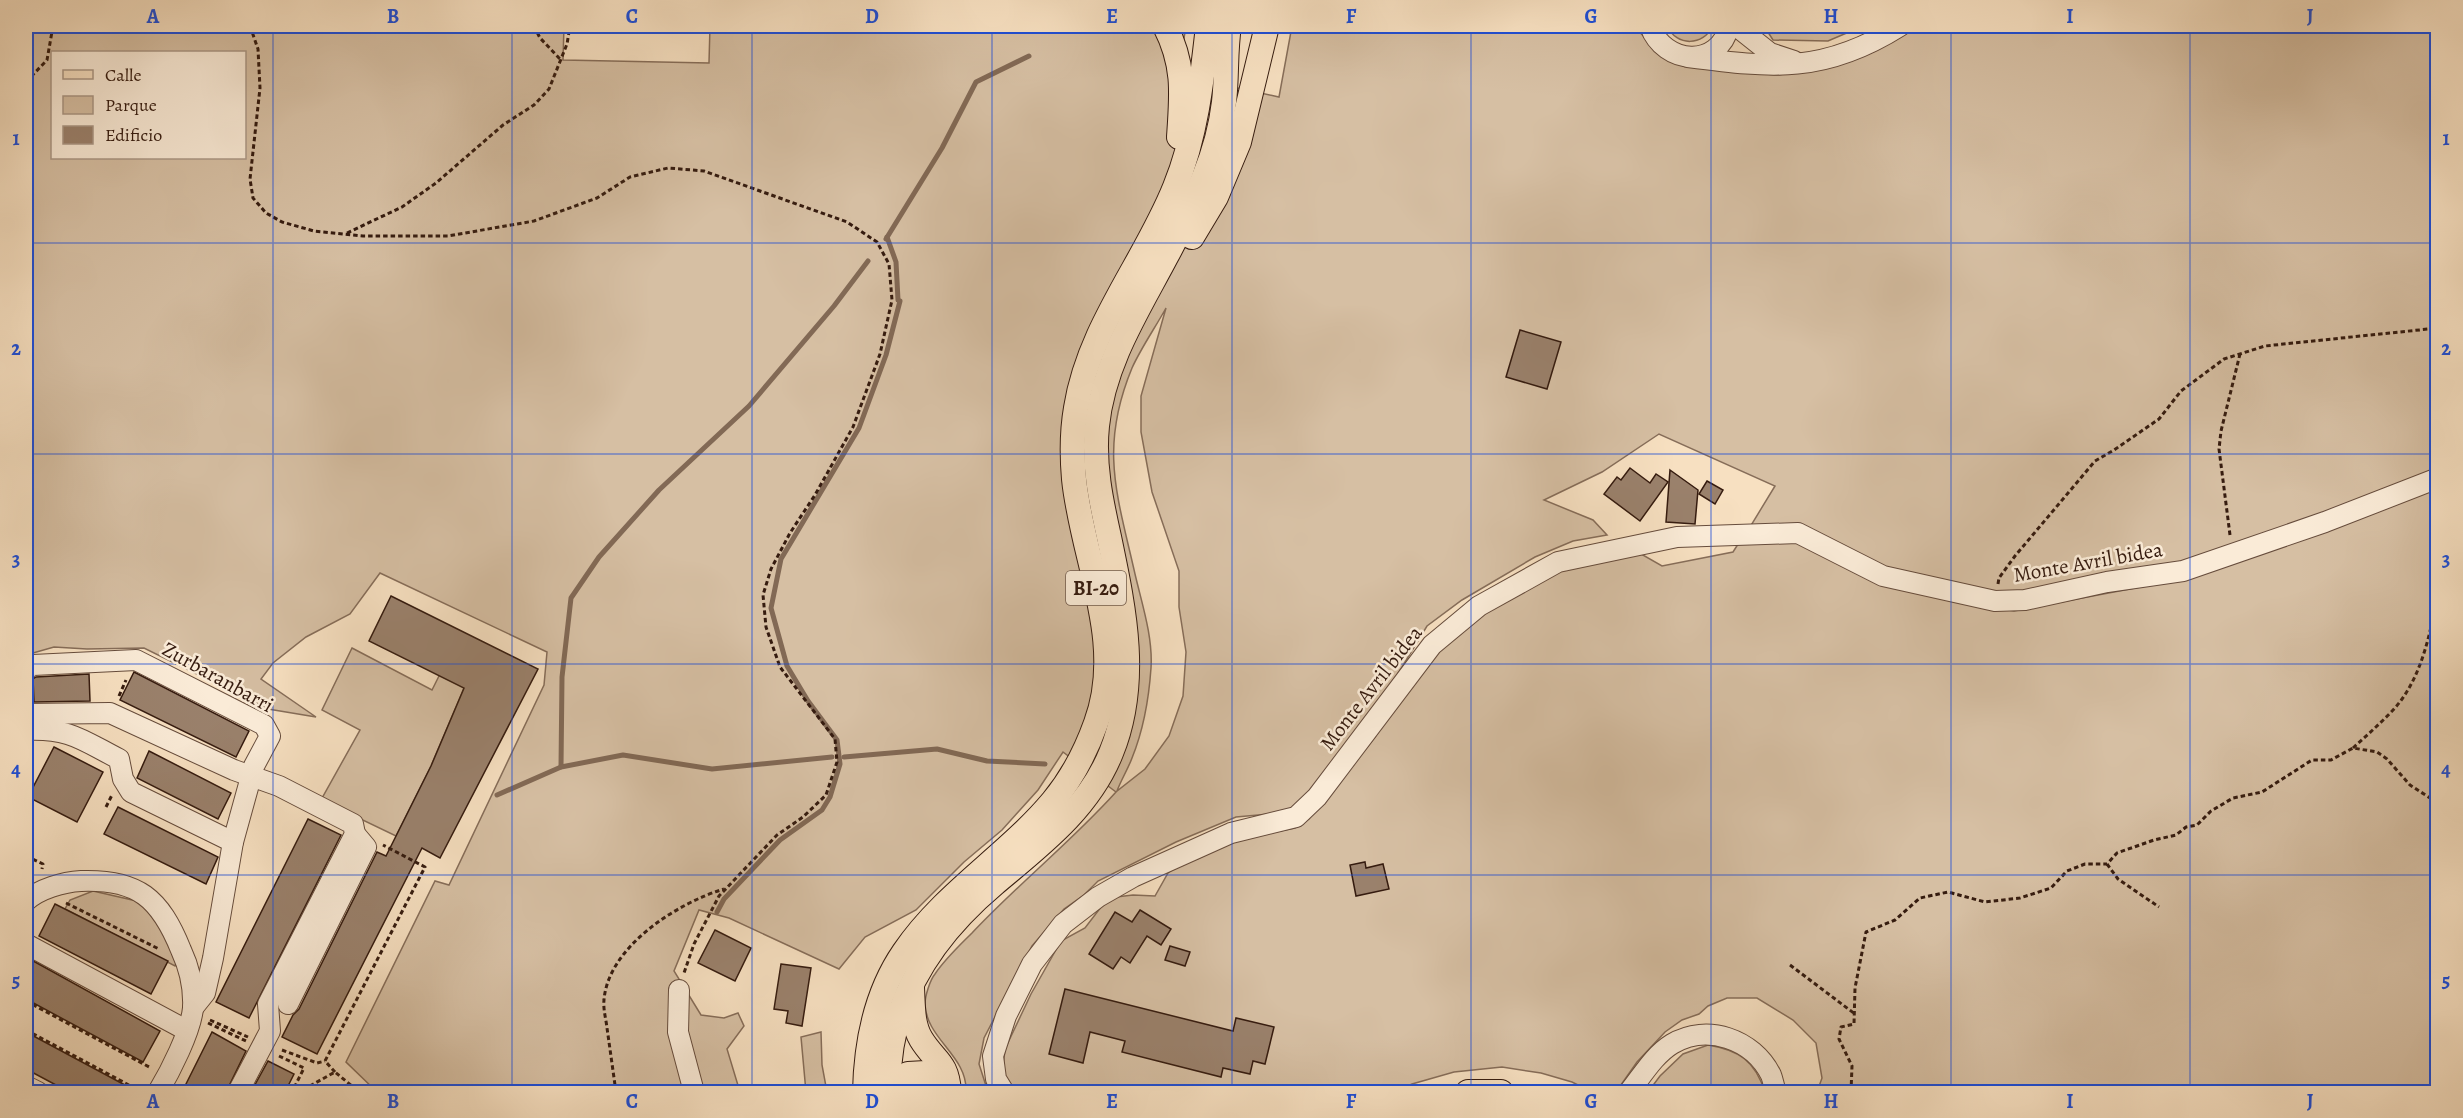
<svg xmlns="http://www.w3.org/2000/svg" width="2463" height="1118" viewBox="0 0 2463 1118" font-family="Alegreya,serif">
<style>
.green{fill:#d6bfa3;stroke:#866d59;stroke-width:1.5;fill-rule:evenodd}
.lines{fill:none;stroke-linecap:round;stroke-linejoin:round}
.stream{stroke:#826955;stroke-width:5}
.building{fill:#9a816c;stroke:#351b0f;stroke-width:1.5}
.minor-casing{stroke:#664c3c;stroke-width:22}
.major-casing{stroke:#351b0f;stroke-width:26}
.path{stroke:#351b0f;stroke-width:3;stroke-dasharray:4.5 3;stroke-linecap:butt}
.minor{stroke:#faebd7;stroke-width:20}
.major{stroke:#f7e0c1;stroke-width:24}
.grid{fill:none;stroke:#1d4ed8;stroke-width:1.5;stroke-opacity:0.55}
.labels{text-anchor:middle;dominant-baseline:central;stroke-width:5;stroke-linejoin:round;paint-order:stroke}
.shield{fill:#faebd7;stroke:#70594b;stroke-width:1.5}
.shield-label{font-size:20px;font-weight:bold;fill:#351b0f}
.street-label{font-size:21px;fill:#351b0f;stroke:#faebd7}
.neatline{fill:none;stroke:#1d4ed8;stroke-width:2}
.grid-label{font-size:20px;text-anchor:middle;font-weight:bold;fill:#1d4ed8}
</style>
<rect width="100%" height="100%" fill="#f7e0c1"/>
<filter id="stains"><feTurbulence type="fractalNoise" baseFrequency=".00333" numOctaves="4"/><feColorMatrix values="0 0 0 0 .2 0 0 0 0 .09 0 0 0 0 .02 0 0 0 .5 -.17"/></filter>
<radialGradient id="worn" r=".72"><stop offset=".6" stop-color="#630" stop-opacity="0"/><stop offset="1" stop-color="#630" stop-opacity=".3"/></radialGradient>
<g class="green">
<path d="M26,26H564L563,60L709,63L710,26H1186L1178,75L1279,97L1292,26H1634L1662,56L1739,72L1778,75L1825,67L1913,26H2437V470L2327,514L2184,564L2028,593L2002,594L1949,586L1750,527L1775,486L1659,434L1602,472L1544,500L1593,520L1607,535L1573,541L1535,557L1462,600L1427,626L1385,695L1307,798L1290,812L1236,817L1176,842L1098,881L1084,895L1064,909L1032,946L984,1038L979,1064L988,1092H966C968,1056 926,1039 925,1004C925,996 930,980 935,974C945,959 959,946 972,933C1018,884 1071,842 1116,792L1063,752L1038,790L1002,830L964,862L916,910L865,937L839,969L729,918L699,910L674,971L701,1015L724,1018L738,1013L744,1026L727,1049L740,1092H377L346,1062L435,881L449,885L544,685L547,652L380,573L350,614L306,637L273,663L261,679L316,717L268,709L144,648L87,649L54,647L26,655ZM52,52H244V158H52ZM1166,308L1141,396V432L1152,492L1179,571V607L1186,652L1183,696L1169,736L1145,769L1117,791C1121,780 1128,769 1132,758C1143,731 1149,697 1151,668C1153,637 1142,604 1135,574C1117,494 1099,448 1132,368C1141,348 1155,328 1166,308Z"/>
<path d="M1667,26H1713C1703,46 1677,47 1667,26Z"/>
<path d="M1764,26H1863L1828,41L1773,40Z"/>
<path d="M2437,486V1092H1817L1822,1078L1816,1043L1793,1020L1757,998H1727L1708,1006L1699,1014L1682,1020L1665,1032L1637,1062L1616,1092H1592L1572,1082L1541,1073L1502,1067L1454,1072L1412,1084L1395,1092H1013L1006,1079L1003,1068L1005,1049L1031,994L1061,941L1085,928L1108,898L1133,895L1155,896L1168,873L1182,863L1197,859L1239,839L1295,828L1309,819L1375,737L1393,708L1443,646L1469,623L1542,576L1636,551L1662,566L1733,552L1740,541L1796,539L1921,594L2014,611L2172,581Z"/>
<path d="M352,648L432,690L444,666L468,679L431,766L396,836L321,800L360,730L322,710Z"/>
<path d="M93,891L141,902L169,931L178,958L175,966L65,909L70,900Z"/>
<path d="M821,1032L822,1065L827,1092H806L801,1037Z"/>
<path d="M1708,1045C1739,1050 1755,1061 1765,1092H1648L1660,1076L1683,1054Z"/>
</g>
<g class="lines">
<g class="stream">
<path d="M887,237L896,262L898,300"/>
<path d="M886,239L942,148L976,82L1029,56"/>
<path d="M844,757L937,749L987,761L1045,764"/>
<path d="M561,767L562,677L571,598L599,557L659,490L749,406L834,306L868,261"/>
<path d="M497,795L561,767L623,755L712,769L832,757"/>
<path d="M717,912L724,899L780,840L822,810L830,797L840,764L837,740L808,701L787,666L771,608L781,559L859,428L886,355L900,301"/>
</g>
</g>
<g class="building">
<path d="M1520,330L1561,342L1547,389L1506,377Z"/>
<path d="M1630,468L1650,483L1656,474L1668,482L1640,521L1604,494L1617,477L1621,480Z"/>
<path d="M1670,470L1698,490L1695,524L1666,522Z"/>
<path d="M1707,481L1723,490L1715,504L1699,494Z"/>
<path d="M391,596L538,669L440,858L422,848L317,1054L282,1037L293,1015L299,1009L377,852L386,856L431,766L464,688L369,641Z"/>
<path d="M134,672L249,731L236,757L120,700Z"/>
<path d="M89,674L90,701L34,702L33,679L36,677Z"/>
<path d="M54,747L103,772L77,822L28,797Z"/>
<path d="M149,751L231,793L218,819L137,778Z"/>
<path d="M118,807L218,857L206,884L104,834Z"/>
<path d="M308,819L341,835L249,1018L216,1002Z"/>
<path d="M1365,862L1366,868L1383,864L1389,889L1356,896L1350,865Z"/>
<path d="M55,904L168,961L151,994L39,936Z"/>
<path d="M1140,910L1171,929L1161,945L1147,936L1130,963L1121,957L1113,969L1089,954L1115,912L1132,922Z"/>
<path d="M715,930L751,948L735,981L698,963Z"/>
<path d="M1170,946L1190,952L1185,966L1165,960Z"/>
<path d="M26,957L160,1031L143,1062L26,999Z"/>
<path d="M781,964L811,968L802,1026L786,1023L788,1011L774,1009Z"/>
<path d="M1065,989L1233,1031L1236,1018L1274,1027L1265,1064L1253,1061L1250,1074L1223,1068L1221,1077L1122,1052L1125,1041L1090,1032L1083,1063L1049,1054Z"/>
<path d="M26,1032L138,1092H69L26,1069Z"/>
<path d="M212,1032L246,1051L226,1092H182Z"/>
<path d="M268,1061L294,1074L285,1092H251Z"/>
</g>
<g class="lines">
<defs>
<g id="minor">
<path d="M1650,26C1664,65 1719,69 1729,26"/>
<path d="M1736,26L1770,53L1794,61"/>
<path d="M1688,57C1773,68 1824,74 1900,26"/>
<path d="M26,669L33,665L136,660L264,725L270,736L254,766L233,842L213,958L205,993L193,1008"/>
<path d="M26,714L110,713L234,770L279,786L353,824L355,834L268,1004L270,1031L238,1092"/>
<path d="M26,730C70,728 82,740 119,759L123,779L131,792L233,842"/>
<path d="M26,901C39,889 63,882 81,881C138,879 160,898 181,950C189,967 194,988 193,1008C191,1031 170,1072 158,1092"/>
<path d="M26,944L186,1030"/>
<path d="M679,990L678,1032L694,1092"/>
<path d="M288,1004L366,847L355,834"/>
<path d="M26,1086L38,1092"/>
<path d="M1004,1092L996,1079L993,1056L1006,1016L1032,964L1063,924L1098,897L1133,877L1231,833L1296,817L1317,797L1432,645L1479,606L1558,562L1677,537L1798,533L1883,576L1995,601L2025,600L2107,582L2183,571L2325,522L2438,478"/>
<path d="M1629,1092C1642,1076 1654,1055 1672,1044C1707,1023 1753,1039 1771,1075C1773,1080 1774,1087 1776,1092"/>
</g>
<g id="major">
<path d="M1165,26C1185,65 1182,94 1179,137"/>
<path d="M1192,237L1216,197L1239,142L1267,26"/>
<path d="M912,988C913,1005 912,1024 921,1039C935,1062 947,1061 949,1092"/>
<path d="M865,1092C866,1043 875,994 904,952C944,893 1008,855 1053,801C1072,778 1086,751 1096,723C1126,643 1082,559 1074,479C1072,456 1072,431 1076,408C1089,326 1145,262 1175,187C1196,136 1202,80 1208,26"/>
<path d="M889,1092C885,1007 930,938 994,884C1039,846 1088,810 1111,753C1140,682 1124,609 1109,537C1101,501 1093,464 1097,426C1103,364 1138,310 1166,257C1180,231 1193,204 1204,177C1214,153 1221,128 1224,102C1227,77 1225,51 1229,26"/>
<path d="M894,1092L908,1074L926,1073L934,1076L948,1092"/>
<path d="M1468,1092H1501"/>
</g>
</defs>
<use href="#minor" class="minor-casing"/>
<use href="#major" class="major-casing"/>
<g class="path">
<path d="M250,26L258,49L260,88L250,179L253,198L266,213L282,222L314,231L363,236H448L534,221L597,198L630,177L668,168L704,171L847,222L877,242L889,264L892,300L880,354L853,427L815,495L790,533L771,569L763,595L766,627L780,667L835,739L837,762L826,795L803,817L777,835L719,896L694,944L684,973"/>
<path d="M534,26L540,38L561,60"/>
<path d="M26,82L47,60L53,26"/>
<path d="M347,233L402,207L436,183L503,125L534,105L549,89L567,44L570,26"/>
<path d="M2230,535L2219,449L2221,431L2240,354"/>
<path d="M1998,584L1999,578L2015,556L2095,461L2114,450L2159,419L2181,391L2224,359L2265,346L2438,328"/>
<path d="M119,696L126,680"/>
<path d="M2353,748C2367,735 2381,723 2394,709C2422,678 2431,631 2438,591"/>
<path d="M106,807L112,795"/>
<path d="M26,856L43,864L42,869"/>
<path d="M2107,864L2118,879L2159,907"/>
<path d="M66,903L159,949"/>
<path d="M1790,965L1855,1014"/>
<path d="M26,1001L151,1068"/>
<path d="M210,1020L248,1037"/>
<path d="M208,1023L246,1041"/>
<path d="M26,1030L140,1091"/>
<path d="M282,1050L317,1063L325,1061"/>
<path d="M279,1056L304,1068L292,1092"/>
<path d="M335,1072L325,1061L425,867L383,845"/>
<path d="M306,1092L308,1087L335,1072L359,1092"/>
<path d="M616,1092C613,1071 610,1049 607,1028C606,1019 603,1009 604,1000C608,947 677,903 724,889"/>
<path d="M1851,1092L1852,1066L1839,1039L1841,1027L1854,1024L1855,988L1866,932L1895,920L1920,898L1948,892L1985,902L2020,898L2051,888L2067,871L2085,864H2107L2117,853L2154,840L2176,835L2186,827L2197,825L2211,811L2233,798L2262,792L2312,760H2331L2353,748L2377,752L2387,759L2410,785L2430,798L2438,808"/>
</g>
<use href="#minor" class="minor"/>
<use href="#major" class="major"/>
</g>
<path class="grid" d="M273,26V1092M512,26V1092M752,26V1092M992,26V1092M1232,26V1092M1471,26V1092M1711,26V1092M1951,26V1092M2190,26V1092M26,243H2438M26,454H2438M26,664H2438M26,875H2438"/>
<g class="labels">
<rect class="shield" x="1066" y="571" width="60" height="34" rx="4.5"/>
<g class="shield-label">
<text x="1096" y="588">BI-20</text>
</g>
<g class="street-label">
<text transform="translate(2088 562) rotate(-10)">Monte Avril bidea</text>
<text transform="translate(218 677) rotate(29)">Zurbaranbarri</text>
<text transform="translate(1371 688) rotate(-52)">Monte Avril bidea</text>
</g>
</g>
<rect width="2463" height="1118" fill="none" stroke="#f7e0c1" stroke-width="66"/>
<rect x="51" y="51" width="195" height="108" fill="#faebd7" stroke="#ab9887" stroke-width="1.5"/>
<rect x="63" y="70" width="30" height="9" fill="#f7e0c1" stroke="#ab9887" stroke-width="1.5"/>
<text x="105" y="81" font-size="18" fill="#351b0f">Calle</text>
<rect x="63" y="96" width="30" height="18" fill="#d6bfa3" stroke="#ab9887" stroke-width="1.5"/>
<text x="105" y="111" font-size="18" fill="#351b0f">Parque</text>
<rect x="63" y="126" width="30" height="18" fill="#9a816c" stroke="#ab9887" stroke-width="1.5"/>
<text x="105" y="141" font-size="18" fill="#351b0f">Edificio</text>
<rect x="33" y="33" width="2397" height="1052" class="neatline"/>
<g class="grid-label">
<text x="153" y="23">A</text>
<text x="393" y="23">B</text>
<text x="632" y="23">C</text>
<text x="872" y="23">D</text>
<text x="1112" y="23">E</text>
<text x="1351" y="23">F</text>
<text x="1591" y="23">G</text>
<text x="1831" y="23">H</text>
<text x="2070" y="23">I</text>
<text x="2310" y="23">J</text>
<text x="16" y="145">1</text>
<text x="2446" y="145">1</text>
<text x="16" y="355">2</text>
<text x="2446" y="355">2</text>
<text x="16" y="566">3</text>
<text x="2446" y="566">3</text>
<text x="16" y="776">4</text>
<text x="2446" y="776">4</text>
<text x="16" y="987">5</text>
<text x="2446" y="987">5</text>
<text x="153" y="1108">A</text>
<text x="393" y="1108">B</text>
<text x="632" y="1108">C</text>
<text x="872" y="1108">D</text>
<text x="1112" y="1108">E</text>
<text x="1351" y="1108">F</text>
<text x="1591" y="1108">G</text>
<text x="1831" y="1108">H</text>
<text x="2070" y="1108">I</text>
<text x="2310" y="1108">J</text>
</g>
<rect width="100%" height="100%" filter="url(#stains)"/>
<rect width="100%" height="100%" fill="url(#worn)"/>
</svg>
